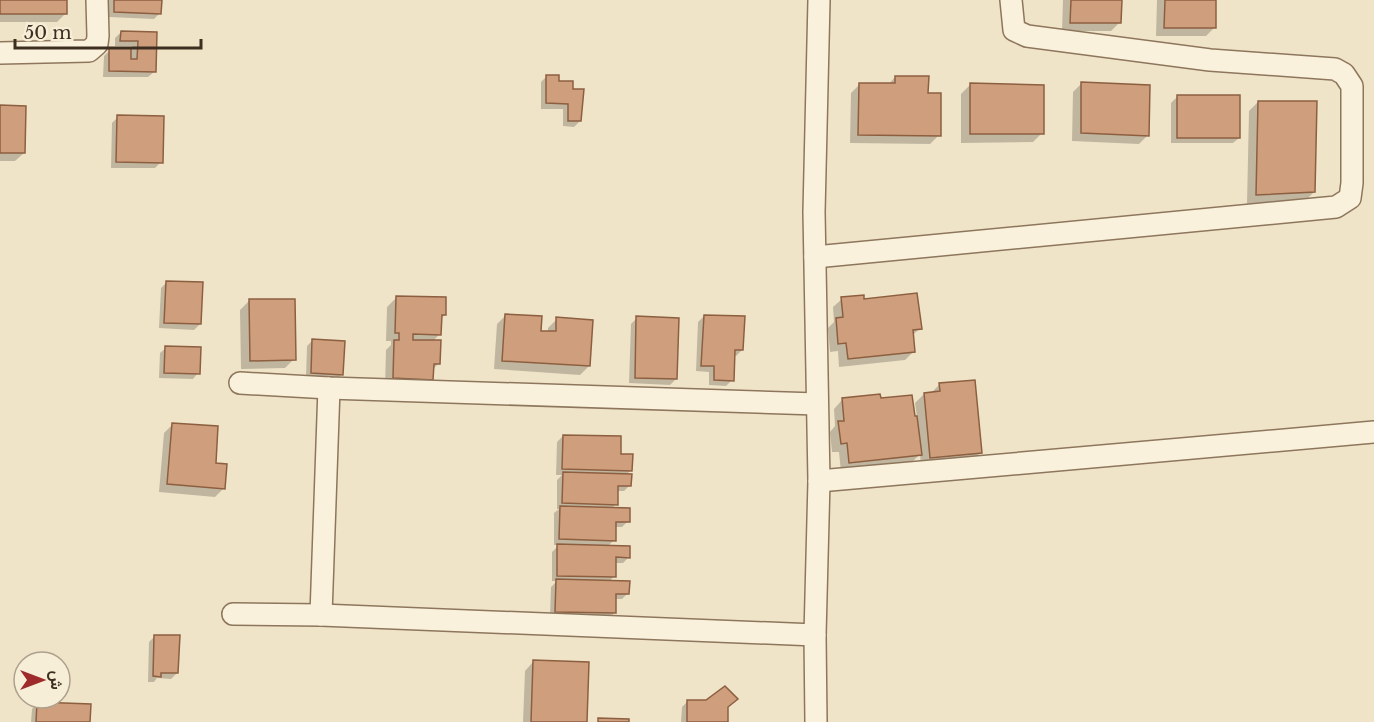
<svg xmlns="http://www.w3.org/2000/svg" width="1374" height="722" viewBox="0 0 1374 722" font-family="'Libre Baskerville',Vazirmatn,serif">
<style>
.shadow{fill:#0003}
.building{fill:#cf9f7d;stroke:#8d5f41;stroke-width:1.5}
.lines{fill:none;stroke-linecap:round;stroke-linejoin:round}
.street-casing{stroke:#8d765c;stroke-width:24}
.street{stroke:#faf1dc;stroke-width:21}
</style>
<rect width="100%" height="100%" fill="#f0e4c8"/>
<g class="shadow">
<path d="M0,0H66V13L57,22H0Z"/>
<path d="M109,0H160V13L154,19L109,17Z"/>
<path d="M1063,0H1120V22L1111,31H1062Z"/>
<path d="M1157,0H1215V27L1206,36H1156Z"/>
<path d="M121,32L155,33L154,72L148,77H103L104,56L110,50H132V46H115V38Z"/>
<path d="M547,76L572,90L580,121L574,127L563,126V109H541V82Z"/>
<path d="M895,77L927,94L939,135L930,144L850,143L851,93L860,84L888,85Z"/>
<path d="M1082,83L1148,135L1139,144L1072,141L1073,92Z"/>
<path d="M970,85L1042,133L1033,142L961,143V94Z"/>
<path d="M1177,97L1239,138L1233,143H1171V103Z"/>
<path d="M1258,102L1314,192L1305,201L1247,204L1249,111Z"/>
<path d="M0,107L24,153L15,161H0Z"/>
<path d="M118,117L161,162L155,168H111L112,123Z"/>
<path d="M167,282L200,324L194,330L159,328L161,288Z"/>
<path d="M396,298L445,315L440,319V334L432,342L438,364L432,370V379L423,388L385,387L386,350L391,345V341H386L387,307Z"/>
<path d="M842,299L863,300L920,328L912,336L914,351L905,360L839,367L838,351L830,352L828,328L834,322L833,307Z"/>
<path d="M249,301L294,359L285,368L241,369L240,310Z"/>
<path d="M506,315L540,333H548V328L557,319L589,366L580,375L494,369L497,324Z"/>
<path d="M704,316L742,350L736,356L733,355L732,380L726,386L709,385V372L696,371L698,322Z"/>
<path d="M637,318L676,379L670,385L629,383L631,324Z"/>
<path d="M313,340L341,375L335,381L306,379L307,346Z"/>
<path d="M166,348L198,373L193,379L159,378L160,353Z"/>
<path d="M940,384L980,453L971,462L921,466L920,454L911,463L841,472L839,452H832L830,432L835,426L834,409L842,400H879L913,418L917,417L915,403L924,394H930Z"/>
<path d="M173,424L214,464L224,488L215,497L159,492L164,433Z"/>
<path d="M563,436L619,455L631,470L626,475L630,485L624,491H616V504L611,509L628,521L622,527H614V540L607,547L629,557L623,563H615L614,576L609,582L628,593L622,599H615L614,613L609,619L550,617L551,587L557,581H552V552L559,545H554V513L559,509H557V480L562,475H556L557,442Z"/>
<path d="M155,636L177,673L171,679L157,678L154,682H148L149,642Z"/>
<path d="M533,662L586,722H523L525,671Z"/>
<path d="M688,701L727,707L726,722H681L682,707Z"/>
<path d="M38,703L88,722H31L32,709Z"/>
</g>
<g class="building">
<rect x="0" y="0" width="67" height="14"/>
<path d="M114,0H162L161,14L114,12Z"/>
<path d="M1071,0H1122L1121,23H1070Z"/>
<path d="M1165,0H1216V28H1164Z"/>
<path d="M121,31L157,32L156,72L109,71V48H131V59H137L138,41H120Z"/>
<path d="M546,75H559V81H573V89H584L581,121H568V104L546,103Z"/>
<path d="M895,76H929L928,93H941V136L858,135L859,83H895Z"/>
<path d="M1081,82L1150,85L1149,136L1081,133Z"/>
<path d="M970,83L1044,85V134H970Z"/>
<rect x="1177" y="95" width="63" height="43"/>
<path d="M1258,101H1317L1315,192L1256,195Z"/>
<path d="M0,105L26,106L25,153H0Z"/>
<path d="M117,115L164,116L163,163L116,162Z"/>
<path d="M166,281L203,282L201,324L164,323Z"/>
<path d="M917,293L922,329L913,330L915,352L848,359L846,343L838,344L836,318L843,317L841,297L864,295V299Z"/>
<path d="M396,296L446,297V315H442L441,335L413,334V340H441L440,364H434L433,380L393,378L394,340H399V333H395Z"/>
<path d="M249,299H295L296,360L250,361Z"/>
<path d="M505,314L542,316L541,331H556V317L593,320L590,366L502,361Z"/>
<path d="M704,315L745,316L743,350H735L734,381L714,380V366H701Z"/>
<path d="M636,316L679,318L677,379L635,378Z"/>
<path d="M312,339L345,341L343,375L311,373Z"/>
<path d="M165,346L201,347L200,374L164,373Z"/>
<path d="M975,380L982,453L930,458L924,393L940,391L939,383Z"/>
<path d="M880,394L881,398L912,395L915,416H917L922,455L849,463L847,443L841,444L838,421H844L842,398Z"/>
<path d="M172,423L218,426L216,463L227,464L225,489L167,484Z"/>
<path d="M563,435L621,436V454H633L632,471L562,469Z"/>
<path d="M563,472L632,474L631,486H618V505L562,503Z"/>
<path d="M560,506L630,508V522H616V541L559,539Z"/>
<path d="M557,544L630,546V558L616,557V577L557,576Z"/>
<path d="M556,579L630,581L629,594H616V613L555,612Z"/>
<path d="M154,635H180L178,673H161V677L153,676Z"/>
<path d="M533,660L589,662L587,722H531Z"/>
<path d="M725,686L738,699L728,707V722H687V700H706Z"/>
<path d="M37,702L91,704L90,722H36Z"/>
<path d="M598,718L629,719V722H598Z"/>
</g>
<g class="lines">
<defs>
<g id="street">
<path d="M0,53L89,51L97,44L98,36L97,0"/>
<path d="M815,257L1336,207L1350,198L1352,183V86L1344,74L1335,69L1210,60L1027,36L1014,30L1011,0"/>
<path d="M240,383L329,388L817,404"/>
<path d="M819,481L1374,432"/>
<path d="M233,614L321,615L815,635"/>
<path d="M321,615L329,388"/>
<path d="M816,722L815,635L819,481L814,212L819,0"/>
</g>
</defs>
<use href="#street" class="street-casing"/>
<use href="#street" class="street"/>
</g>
<g transform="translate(42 680) rotate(90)"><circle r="28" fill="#f7eed8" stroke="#ada18e" stroke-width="1.5"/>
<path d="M0-4.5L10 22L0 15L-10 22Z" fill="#9e2a2b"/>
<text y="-9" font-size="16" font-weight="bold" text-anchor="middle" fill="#3d2e20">ش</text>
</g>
<path d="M15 39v9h186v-9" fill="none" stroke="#3d2e20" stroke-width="3"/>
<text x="24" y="39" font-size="18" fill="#3d2e20" stroke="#f7eed8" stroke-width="4.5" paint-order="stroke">50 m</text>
</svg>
